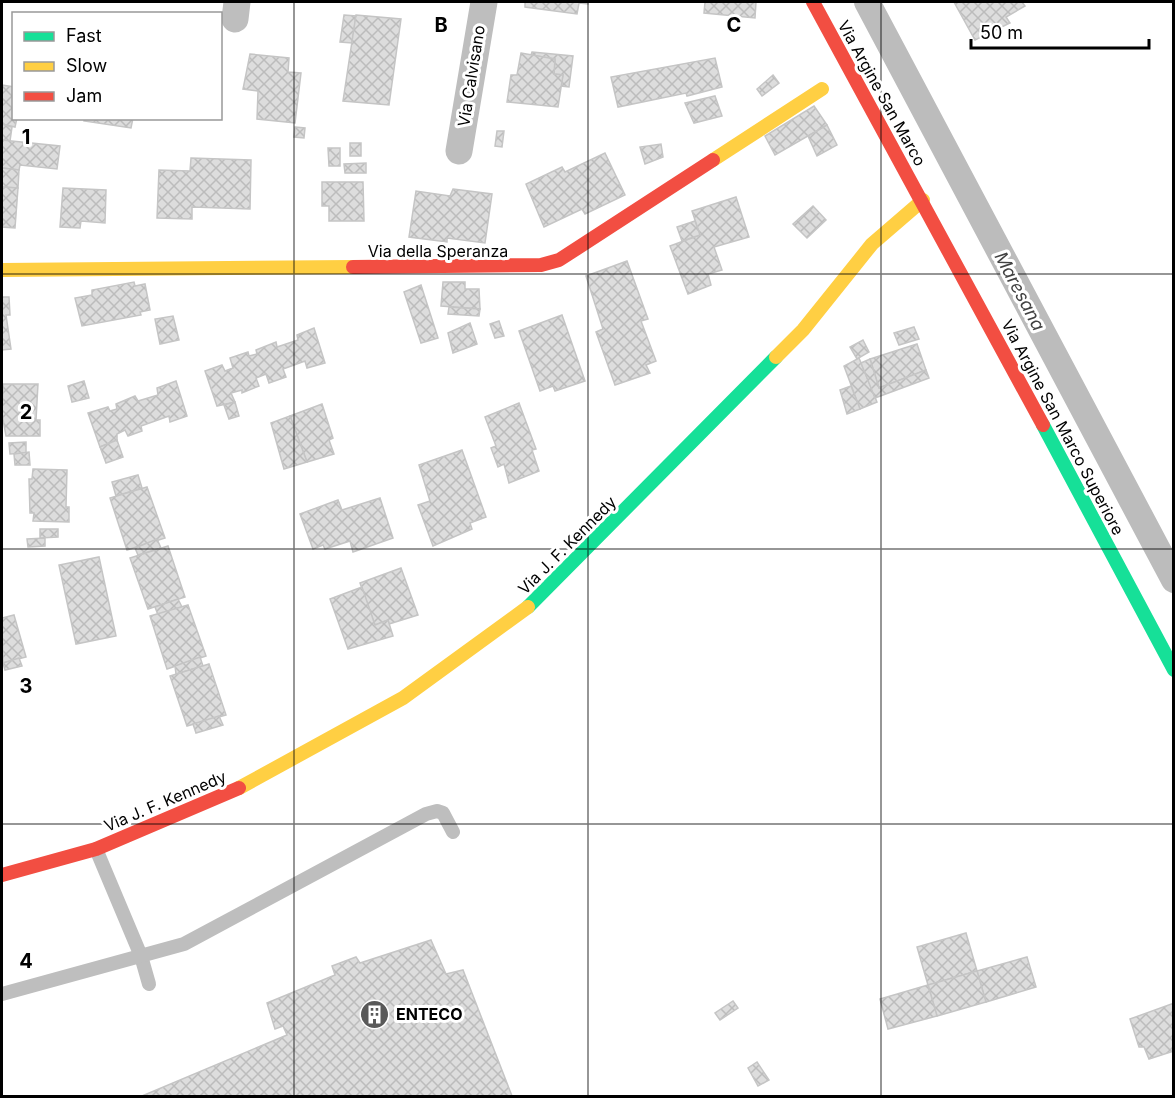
<svg xmlns="http://www.w3.org/2000/svg" width="1175" height="1098" viewBox="0 0 1175 1098" font-family="Inter,sans-serif">
<style>
.lines{fill:none;stroke-linecap:round;stroke-linejoin:round}
.canal{stroke:#bcbcbc;stroke-width:26}
.building{fill:url(#building-cross-hatch);stroke:#c5c5c5;stroke-width:1.5}
.lane{stroke:#bebebe;stroke-width:14}
.street{stroke:#bebebe;stroke-width:27}
.fast{stroke:#16e098;stroke-width:14}
.slow{stroke:#ffcf43;stroke-width:14}
.jam{stroke:#f24e42;stroke-width:14}
.grid{fill:none;stroke:#000;stroke-width:1.5;stroke-opacity:0.55}
.labels{text-anchor:middle;dominant-baseline:central;stroke-width:6;stroke-linejoin:round;paint-order:stroke}
.street-label{font-size:16px;fill:#000;stroke:#fff}
.poi-label{font-size:16px;font-weight:bold;fill:#000;stroke:#fff;text-anchor:start}
.water-label{font-size:18px;font-style:italic;fill:#414141;stroke:#fff}
.grid-label{font-size:20px;text-anchor:middle;font-weight:bold;fill:#000;stroke:#fff;stroke-width:6;stroke-linejoin:round;paint-order:stroke}
</style>
<defs>
<pattern id="building-cross-hatch" width="8" height="8" patternUnits="userSpaceOnUse" patternTransform="scale(1.5)"><rect width="8" height="8" fill="#ddd"/><path d="M0 0l8 8M0 8l8-8" fill="none" stroke="#bcbcbc"/></pattern>
</defs>
<rect width="100%" height="100%" fill="#fff"/>
<g class="lines">
<path class="canal" d="M867,2L1174,580"/>
</g>
<g class="building">
<path d="M525,2H588V4L579,3L577,14L525,7Z"/>
<path d="M705,2H756L755,18L704,13Z"/>
<path d="M954,2H1022L1025,6L1006,17L1010,23L975,40Z"/>
<path d="M344,15L356,16L352,43L340,42Z"/>
<path d="M356,15L401,19L389,105L343,101Z"/>
<path d="M532,52L573,56L569,87L561,86L563,75L554,74L555,59L531,55Z"/>
<path d="M521,53L555,59L554,74L563,75L558,107L507,102L511,75H517Z"/>
<path d="M250,54L289,58L288,72L301,73L295,123L257,119L258,91L243,89Z"/>
<path d="M715,58L722,87L687,96L686,93L618,107L611,77Z"/>
<path d="M773,75L779,83L762,96L757,89Z"/>
<path d="M2,85L14,87V118H17L15,127L2,124Z"/>
<path d="M715,96L722,116L694,123L685,103Z"/>
<path d="M814,106L827,125L775,155L765,136Z"/>
<path d="M85,118H133L131,128L84,121Z"/>
<path d="M2,124L12,127L10,141L2,140Z"/>
<path d="M827,125L837,145L817,156L808,136Z"/>
<path d="M295,127L305,128L304,138L294,137Z"/>
<path d="M497,131H504L502,147L495,146Z"/>
<path d="M2,140L60,146L57,169L20,165L19,170L2,168Z"/>
<rect x="350" y="143" width="11" height="13"/>
<path d="M661,144L663,157L645,164L640,147Z"/>
<path d="M328,148H340V166H329Z"/>
<path d="M605,153L625,195L585,214L582,209L544,227L526,184L562,167L565,172Z"/>
<path d="M191,158L251,160L250,209L192,207V219L157,218L159,170L190,171Z"/>
<path d="M366,163V173H345L344,164Z"/>
<path d="M2,168L19,170L18,188L2,187Z"/>
<path d="M322,182H363L364,221H329V206H322Z"/>
<path d="M2,187L18,188L15,228L2,227Z"/>
<path d="M63,188L106,190L105,223L81,221L80,228L60,227Z"/>
<path d="M453,189L492,194L485,243L447,238V242L409,237L416,191L450,196Z"/>
<path d="M736,197L749,237L714,247L722,270L708,274L711,285L688,294L670,246L700,235L692,211Z"/>
<path d="M813,206L826,220L807,238L793,224Z"/>
<path d="M695,221L700,235L682,241L677,227Z"/>
<path d="M627,261L648,319L641,321L656,361L646,365L650,373L615,385L596,332L603,329L586,276Z"/>
<path d="M134,282L135,286L145,284L150,310L140,312L141,315L82,326L75,298L92,295V290Z"/>
<path d="M443,282H465V289H479L480,309L441,306Z"/>
<path d="M421,285L438,338L421,343L404,292Z"/>
<path d="M2,297H9L10,315H6L11,349L2,350Z"/>
<path d="M449,307L480,309L479,316L448,314Z"/>
<path d="M562,315L585,381L555,391L553,386L540,391L519,331Z"/>
<path d="M173,316L179,340L160,344L155,319Z"/>
<path d="M499,321L504,336L495,338L490,324Z"/>
<path d="M470,323L477,344L453,353L448,333Z"/>
<path d="M914,327L919,339L899,345L894,333Z"/>
<path d="M314,328L325,363L307,368L305,361L283,369L286,377L269,383L266,374L256,378L259,386L242,393V390L231,393L235,402L217,406L205,371L222,365L225,371L233,368L230,358L248,352L249,356L257,354L256,350L276,342L277,347L298,340L297,335Z"/>
<path d="M863,340L869,352L857,359L850,347Z"/>
<path d="M917,344L926,370L879,388L870,359Z"/>
<path d="M859,358L877,402L860,409L844,366Z"/>
<path d="M870,359L879,388L926,370L929,378L875,398L861,363Z"/>
<path d="M84,381L89,398L72,402L68,386Z"/>
<path d="M176,381L187,416L170,422L169,416L141,426L142,431L128,436L125,430L117,434V440L100,447L88,413L108,407L110,411L117,409L116,404L135,396L138,401L158,395L157,388Z"/>
<path d="M3,384H38L36,420H40V436H6L2,414Z"/>
<path d="M851,386L860,409L847,414L840,390Z"/>
<path d="M235,402L239,416L229,419L224,405Z"/>
<path d="M519,403L536,449L532,450L539,471L509,483L504,464L498,467L491,448L496,446L485,417Z"/>
<path d="M322,404L333,438L329,440L334,454L307,462L290,416Z"/>
<path d="M290,416L307,462L284,469L271,423Z"/>
<path d="M117,440L123,457L106,463L100,447Z"/>
<path d="M26,442V453L10,454L9,443Z"/>
<path d="M462,450L486,517L470,523L472,529L433,546L418,505L430,501L419,465Z"/>
<path d="M29,452L30,465H15L14,454Z"/>
<path d="M33,469L67,470L66,507H69V522L33,521L34,513H30L29,479H32Z"/>
<path d="M138,475L142,488L116,496L112,482Z"/>
<path d="M147,487L165,538L127,550L110,498Z"/>
<path d="M380,498L393,538L353,552L350,541L325,549L323,545L313,549L300,514L338,500L342,510Z"/>
<path d="M40,529H58V537L40,538Z"/>
<path d="M45,538V546L28,547L27,539Z"/>
<path d="M157,539L161,548L138,555L135,548Z"/>
<path d="M168,546L185,597L148,609L130,558Z"/>
<path d="M99,557L116,636L76,644L59,565Z"/>
<path d="M401,568L418,615L389,624L388,620L375,625L360,583Z"/>
<path d="M362,587L375,625L388,620L393,636L348,649L330,599Z"/>
<path d="M178,599L182,607L158,615L155,607Z"/>
<path d="M188,605L206,656L167,669L150,616Z"/>
<path d="M14,615L26,657L3,663L2,618Z"/>
<path d="M200,657L203,666L176,674L175,666Z"/>
<path d="M19,658L22,666L5,670L3,663Z"/>
<path d="M209,664L226,715L187,726L170,676Z"/>
<path d="M219,716L223,725L196,733L193,724Z"/>
<path d="M966,933L977,971L928,985L917,947Z"/>
<path d="M431,940L446,974L463,970L512,1096H142L287,1035L283,1026L275,1029L267,1003L335,975L332,966L356,957L360,963Z"/>
<path d="M1027,957L1036,987L986,1002L977,971Z"/>
<path d="M977,971L986,1002L937,1016L928,985Z"/>
<path d="M928,985L937,1016L888,1029L880,999Z"/>
<path d="M733,1001L738,1008L720,1020L715,1013Z"/>
<path d="M1174,1003V1051L1149,1059L1144,1047H1139L1130,1019Z"/>
<path d="M757,1062L769,1080L758,1086L748,1068Z"/>
</g>
<g class="lines">
<g class="lane">
<path d="M96,849L141,956L149,984"/>
<path d="M2,994L184,944L426,814L437,811L443,813L453,832"/>
</g>
<g class="street">
<path d="M235,19L237,2"/>
<path d="M459,151L484,2"/>
</g>
<g class="fast">
<path d="M1043,425L1174,670"/>
<path d="M528,607L776,357"/>
</g>
<g class="slow">
<path d="M713,160L822,89"/>
<path d="M2,270L353,267"/>
<path d="M776,357L803,330L872,244L923,200"/>
<path d="M239,788L403,698L528,607"/>
</g>
<g class="jam">
<path d="M813,2L1043,425"/>
<path d="M353,267L541,265L559,260L713,160"/>
<path d="M2,875L96,849L239,788"/>
</g>
</g>
<path class="grid" d="M294,2V1096M588,2V1096M881,2V1096M2,274H1174M2,549H1174M2,824H1174"/>
<defs>
<symbol id="building-disc" viewBox="-11 -11 22 22"><circle r="9.5" fill="#595959" stroke="#fff"/><path d="M-4-6H4V6H1V3H-1V6H-4ZM-2.5-4.3h1.7v1.8h-1.7ZM.8-4.3h1.7v1.8H.8ZM-2.5-1h1.7V.8h-1.7ZM.8-1h1.7V.8H.8Z" fill="#fff"/></symbol>
</defs>
<g fill-rule="evenodd">
<use href="#building-disc" x="358" y="998" width="33" height="33"/>
</g>
<g class="labels">
<g class="street-label">
<text transform="translate(471 76) rotate(-81)">Via Calvisano</text>
<text transform="translate(882 93) rotate(61)">Via Argine San Marco</text>
<text x="438" y="251">Via della Speranza</text>
<text transform="translate(1063 427) rotate(62)">Via Argine San Marco Superiore</text>
<text transform="translate(567 545) rotate(-45)">Via J. F. Kennedy</text>
<text transform="translate(165 801) rotate(-23)">Via J. F. Kennedy</text>
</g>
<g class="poi-label">
<text x="396" y="1014">ENTECO</text>
</g>
<g class="water-label">
<text transform="translate(1020 291) rotate(62)">Maresana</text>
</g>
</g>
<g class="grid-label">
<text x="441" y="32">B</text>
<text x="734" y="32">C</text>
<text x="26" y="144">1</text>
<text x="26" y="419">2</text>
<text x="26" y="693">3</text>
<text x="26" y="968">4</text>
</g>
<rect width="1175" height="1098" fill="none" stroke="#000000" stroke-width="6"/>
<rect x="12" y="12" width="210" height="108" fill="#ffffff" stroke="#999999" stroke-width="1.5"/>
<rect x="24" y="32" width="30" height="9" fill="#16e098" stroke="#999999" stroke-width="1.5"/>
<text x="66" y="42" font-size="18" fill="#000000">Fast</text>
<rect x="24" y="62" width="30" height="9" fill="#ffcf43" stroke="#999999" stroke-width="1.5"/>
<text x="66" y="72" font-size="18" fill="#000000">Slow</text>
<rect x="24" y="92" width="30" height="9" fill="#f24e42" stroke="#999999" stroke-width="1.5"/>
<text x="66" y="102" font-size="18" fill="#000000">Jam</text>
<path d="M971 39v9h178v-9" fill="none" stroke="#000000" stroke-width="3"/>
<text x="980" y="39" font-size="18" fill="#000000" stroke="#ffffff" stroke-width="4.5" paint-order="stroke">50 m</text>
</svg>
